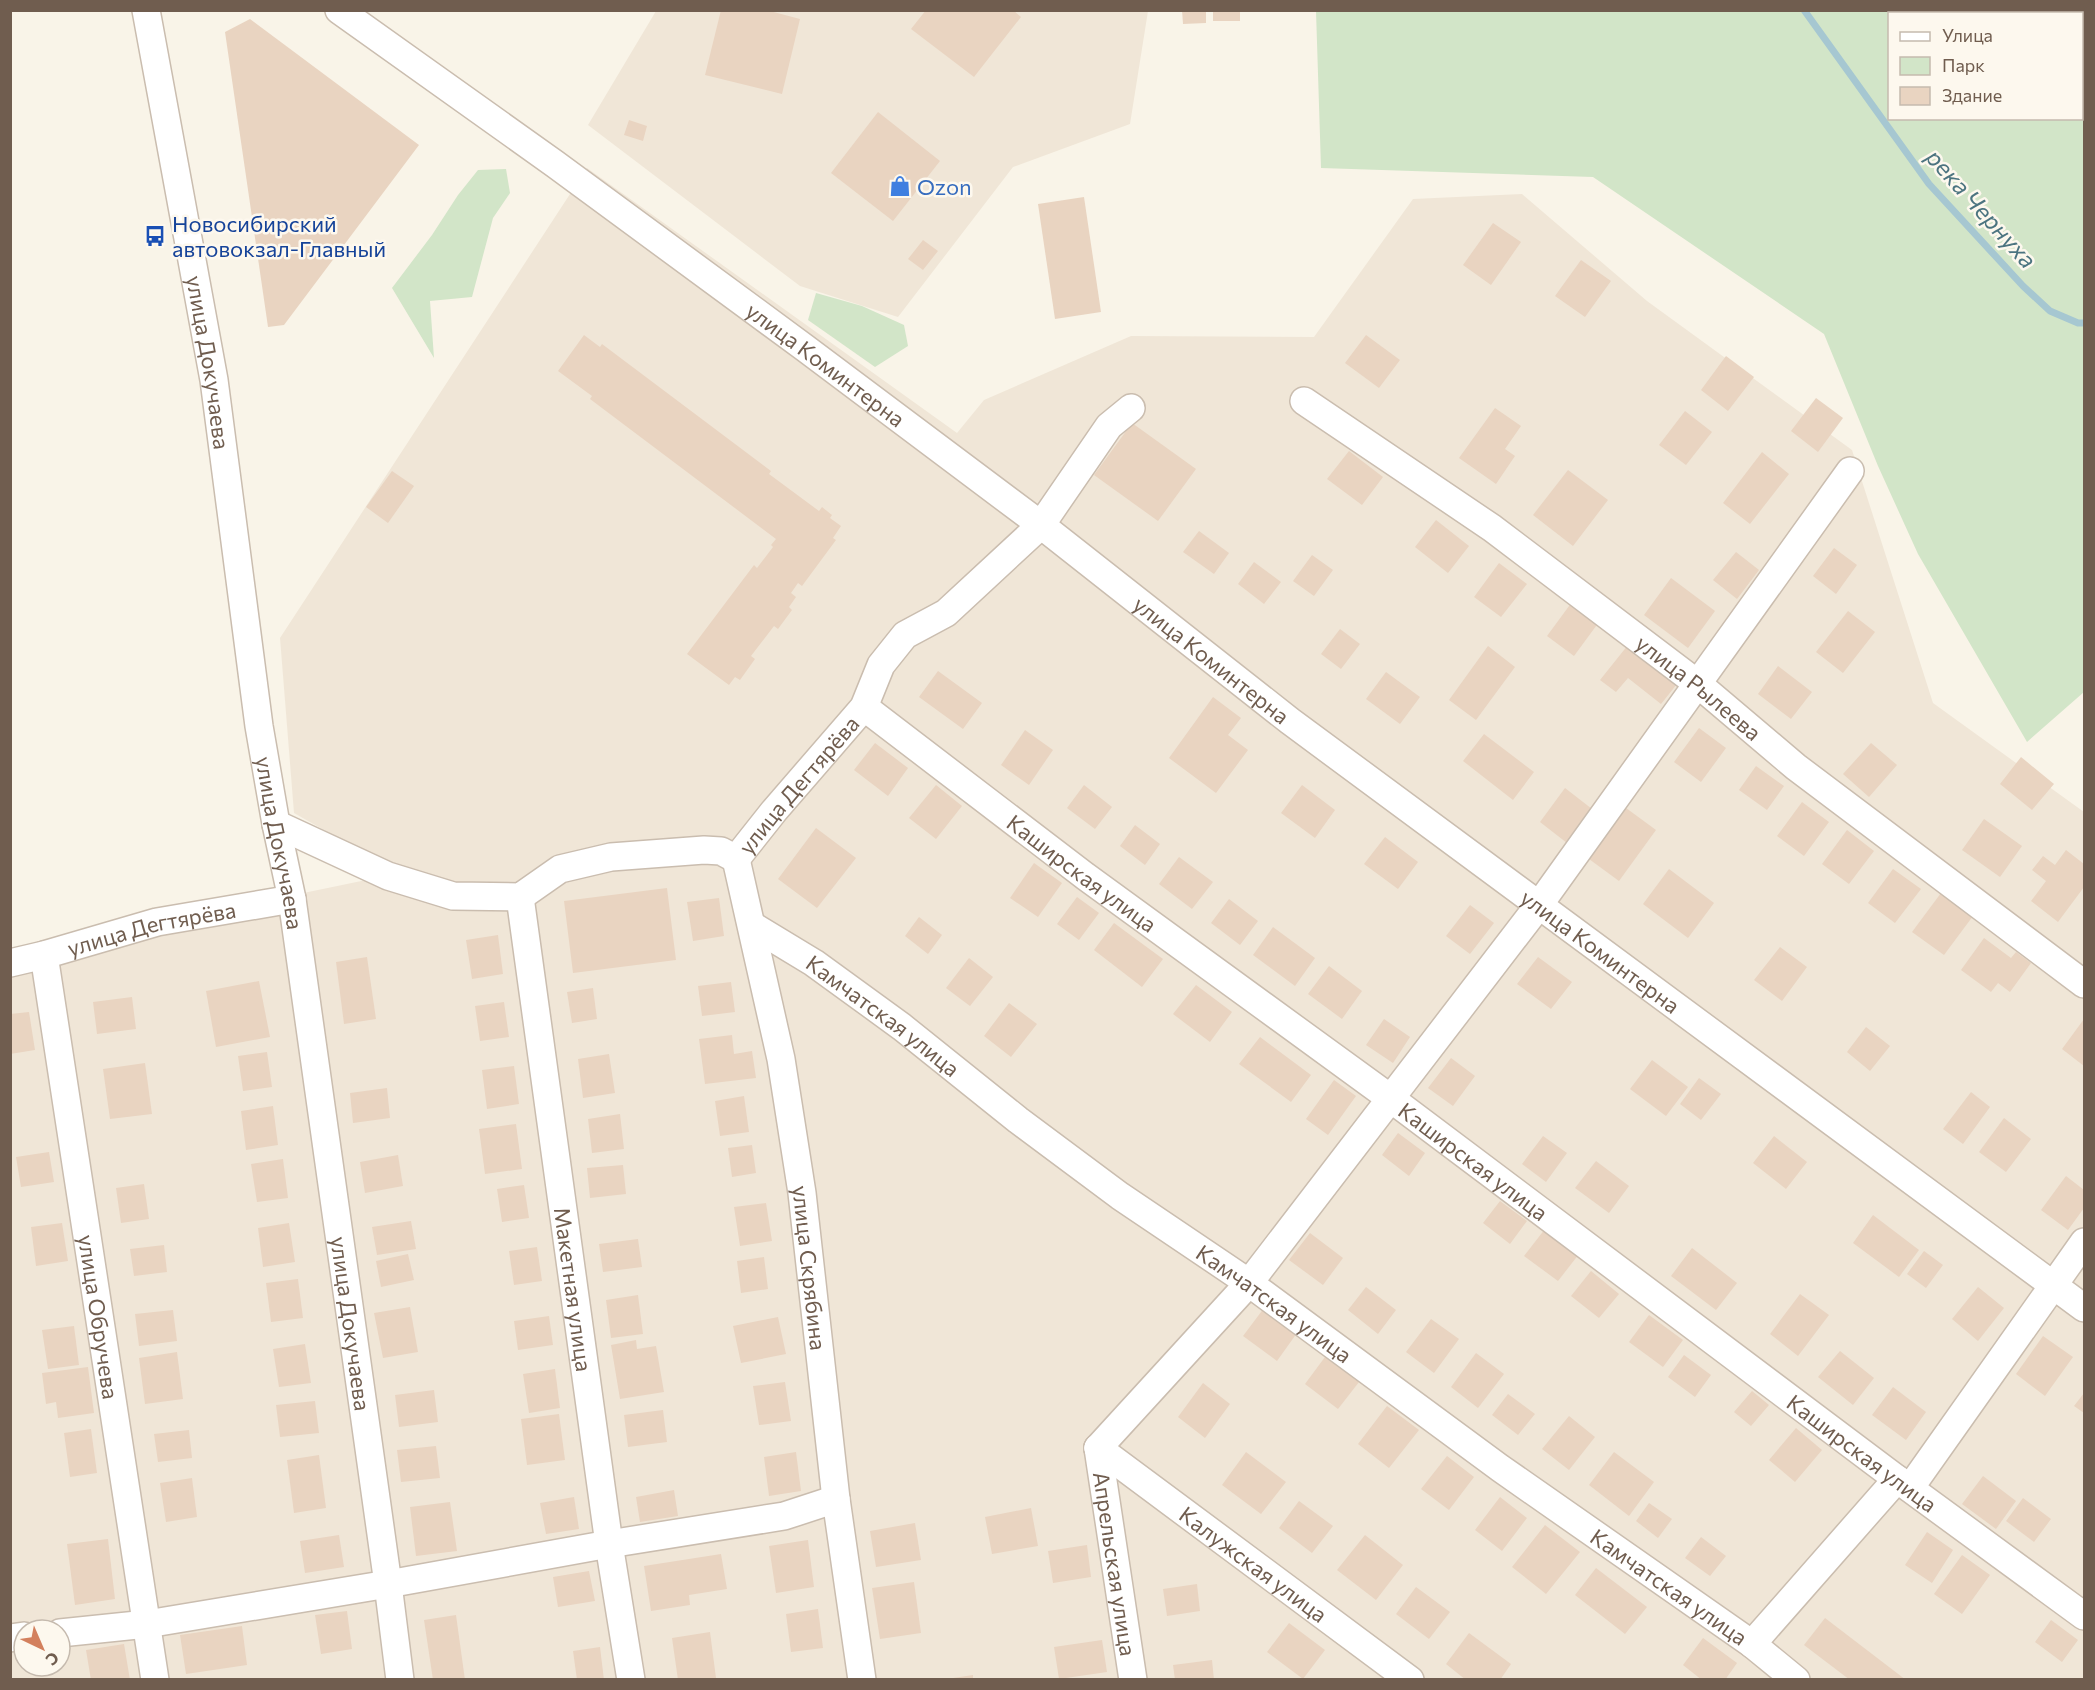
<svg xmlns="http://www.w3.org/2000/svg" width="2095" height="1690" viewBox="0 0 2095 1690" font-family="Commissioner,sans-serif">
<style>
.residential{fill:#f0e6d7;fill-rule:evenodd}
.green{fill:#d2e5c8;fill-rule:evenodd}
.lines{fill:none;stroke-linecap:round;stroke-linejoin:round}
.stream{stroke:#a6c7d1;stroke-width:7}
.building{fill:#e9d4c1}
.minor-casing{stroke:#cabdaf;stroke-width:30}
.minor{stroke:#fff;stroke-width:27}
.labels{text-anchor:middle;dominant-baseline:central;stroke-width:5;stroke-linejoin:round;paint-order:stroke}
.shop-label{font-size:22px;fill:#366cbe;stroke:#fdf8ee;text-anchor:start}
.transit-label{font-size:22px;fill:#164399;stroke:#fdf8ee;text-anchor:start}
.street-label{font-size:22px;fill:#705d4f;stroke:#fdf8ee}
.water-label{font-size:24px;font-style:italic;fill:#4c7480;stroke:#fdf8ee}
</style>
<rect width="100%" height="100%" fill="#f9f4e8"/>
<g class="residential">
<path d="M656,11H1148L1130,124L1013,167L898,317L800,286L588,125Z"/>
<path d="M587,168L957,433L984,400L1131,336L1314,337L1413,199L1522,194L1647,301L1852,450L1933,703L2084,812V1679H11L10,954L400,873L294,813L280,638ZM24,1630H60V1666H24Z"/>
</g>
<g class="green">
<path d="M1316,11H2084V692L2027,742L1918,554L1878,466L1824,334L1593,177L1321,168ZM1890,14H2082V118H1890Z"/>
<path d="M506,169L510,193L493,218L472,297L430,301L434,358L392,288L432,235L458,195L478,170Z"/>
<path d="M816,293L862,306L904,325L908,346L875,367L808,320Z"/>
</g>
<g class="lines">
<path class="stream" d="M1804,10L1929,184L2023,286L2050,311L2078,323H2084"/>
</g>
<g class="building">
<path d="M721,10H766L800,19L782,94L705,75Z"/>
<path d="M926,10H1013L1021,17L974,77L911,29Z"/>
<path d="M1182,10H1206V23L1183,24Z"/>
<rect x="1213" y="10" width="27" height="11"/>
<path d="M250,19L419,145L284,325L268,327L225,32Z"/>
<path d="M878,112L940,161L893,221L831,173Z"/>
<path d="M629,120L647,126L643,141L624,135Z"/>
<path d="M1084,197L1101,312L1055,319L1038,204Z"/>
<path d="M1493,223L1521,242L1491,285L1463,265Z"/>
<path d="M923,240L938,251L923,270L908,259Z"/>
<path d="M1581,260L1611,281L1585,317L1555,296Z"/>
<path d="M584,335L600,347L602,344L771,471L769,474L819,511L822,507L832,515L830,518L841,526L833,538L836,540L802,586L798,583L791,593L796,597L789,607L792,610L778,629L774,626L751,656L755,659L740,680L735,677L729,685L687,654L754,565L757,568L773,547L771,545L776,539L590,399L592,396L558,371Z"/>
<path d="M1366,335L1400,360L1379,388L1345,363Z"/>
<path d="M1726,356L1754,377L1728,411L1701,390Z"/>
<path d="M1816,398L1843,418L1818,452L1791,431Z"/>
<path d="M1495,408L1521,426L1505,449L1515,456L1496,484L1459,458Z"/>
<path d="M1685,411L1712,432L1686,465L1659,445Z"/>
<path d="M1132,423L1196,469L1158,521L1094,475Z"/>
<path d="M1349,451L1383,477L1362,505L1327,479Z"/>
<path d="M1762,452L1789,474L1750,524L1723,503Z"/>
<path d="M1568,470L1608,500L1573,546L1533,515Z"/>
<path d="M392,471L414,486L388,523L366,507Z"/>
<path d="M1436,520L1469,546L1448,573L1415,547Z"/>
<path d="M1199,531L1229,553L1214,574L1183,552Z"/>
<path d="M1834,548L1857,565L1836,594L1813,576Z"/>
<path d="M1736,552L1759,570L1737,599L1713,580Z"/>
<path d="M1312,555L1333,570L1314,596L1293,581Z"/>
<path d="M1254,562L1281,582L1264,604L1238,584Z"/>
<path d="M1499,563L1527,584L1501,617L1474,597Z"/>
<path d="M1671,578L1715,611L1688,648L1644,615Z"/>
<path d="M1572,602L1599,622L1574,656L1547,636Z"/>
<path d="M1848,611L1875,632L1843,673L1816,652Z"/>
<path d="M1340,629L1360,644L1341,669L1321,654Z"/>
<path d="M1628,645L1677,684L1661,704L1628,678L1616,692L1600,680Z"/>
<path d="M1488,646L1515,667L1476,720L1449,700Z"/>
<path d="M1778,666L1812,692L1791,719L1758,694Z"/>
<path d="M938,671L982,703L963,729L919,697Z"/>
<path d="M1386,672L1420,697L1400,724L1366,699Z"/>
<path d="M1213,697L1241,718L1228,735L1248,750L1216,793L1169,758Z"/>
<path d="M1699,728L1726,748L1701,782L1674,762Z"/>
<path d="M1025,730L1053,750L1029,785L1001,765Z"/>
<path d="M1484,734L1534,772L1513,800L1463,761Z"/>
<path d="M875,743L908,768L888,796L854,770Z"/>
<path d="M1871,743L1897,765L1869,797L1843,774Z"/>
<path d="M2021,757L2054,784L2032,810L2000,784Z"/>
<path d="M1756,766L1784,786L1767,810L1739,790Z"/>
<path d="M936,785L962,806L936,839L909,818Z"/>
<path d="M1084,785L1112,807L1095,829L1067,808Z"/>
<path d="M1302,785L1335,810L1315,838L1281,813Z"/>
<path d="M1565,788L1592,809L1567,843L1540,822Z"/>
<path d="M1802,802L1829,822L1804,856L1777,836Z"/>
<path d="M1626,808L1656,830L1619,881L1589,859Z"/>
<path d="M1984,819L2022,846L2000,877L1962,850Z"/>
<path d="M1135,825L1160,844L1145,865L1120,846Z"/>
<path d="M816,828L856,858L817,908L778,879Z"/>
<path d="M1847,830L1874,851L1849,884L1822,864Z"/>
<path d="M1385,837L1418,862L1398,889L1364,864Z"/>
<path d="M2066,850L2084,864V887L2058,922L2031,901L2046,881L2032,870L2043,856L2055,865Z"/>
<path d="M1179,857L1213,882L1192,909L1159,884Z"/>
<path d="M1034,863L1062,883L1038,917L1010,898Z"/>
<path d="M1669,869L1714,903L1688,938L1643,904Z"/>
<path d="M1893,869L1921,889L1895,923L1868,903Z"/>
<path d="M667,888L676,960L573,973L564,901Z"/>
<path d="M1941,893L1973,916L1944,955L1912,932Z"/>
<path d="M1077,897L1099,913L1079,940L1057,924Z"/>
<path d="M719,898L724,936L693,941L687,902Z"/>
<path d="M1229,899L1258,921L1240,945L1211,923Z"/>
<path d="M1470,905L1494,923L1470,954L1446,936Z"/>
<path d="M919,917L942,935L928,954L905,936Z"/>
<path d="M1114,923L1163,959L1142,987L1094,950Z"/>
<path d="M1273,927L1315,958L1295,986L1253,955Z"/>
<path d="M498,935L503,974L472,979L466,940Z"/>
<path d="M1984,938L2011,958L2016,952L2031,963L2010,992L1998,983L1991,992L1961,970Z"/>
<path d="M1780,947L1807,967L1782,1001L1754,980Z"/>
<path d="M367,957L376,1019L344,1024L336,962Z"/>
<path d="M1538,957L1572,982L1551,1009L1517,984Z"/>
<path d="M969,958L993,977L970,1006L946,988Z"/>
<path d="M1329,966L1362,991L1342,1019L1308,994Z"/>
<path d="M259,981L270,1037L216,1047L206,991Z"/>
<path d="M731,982L735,1012L702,1016L698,986Z"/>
<path d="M1196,985L1232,1012L1210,1042L1173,1014Z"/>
<path d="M593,988L597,1019L572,1023L567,992Z"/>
<path d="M132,997L136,1029L97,1034L93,1002Z"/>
<path d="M504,1002L509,1037L480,1041L475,1006Z"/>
<path d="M1009,1003L1037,1024L1011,1057L984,1036Z"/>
<path d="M29,1012L35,1050L10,1054V1014Z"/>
<path d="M1384,1019L1410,1037L1393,1063L1366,1045Z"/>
<path d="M2084,1019V1066L2062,1049Z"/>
<path d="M1866,1027L1890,1046L1870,1071L1847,1052Z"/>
<path d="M732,1035L734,1054L752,1051L756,1078L705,1084L699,1039Z"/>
<path d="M1260,1037L1311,1075L1291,1102L1239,1064Z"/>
<path d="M267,1052L272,1087L243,1091L238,1056Z"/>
<path d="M609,1054L615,1093L583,1098L578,1059Z"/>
<path d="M1451,1058L1475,1076L1453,1106L1428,1088Z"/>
<path d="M1652,1060L1688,1087L1666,1116L1630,1089Z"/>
<path d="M145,1063L152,1114L110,1119L103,1069Z"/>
<path d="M514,1066L519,1104L487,1109L482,1070Z"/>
<path d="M1699,1078L1721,1094L1701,1120L1680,1104Z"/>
<path d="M1334,1080L1356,1096L1328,1135L1306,1119Z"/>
<path d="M387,1088L390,1118L353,1123L350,1093Z"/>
<path d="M1971,1092L1990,1107L1963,1144L1943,1129Z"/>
<path d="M744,1096L749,1132L720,1136L715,1101Z"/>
<path d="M273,1106L278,1145L246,1150L241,1111Z"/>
<path d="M620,1114L624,1149L592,1153L588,1119Z"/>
<path d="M2004,1118L2031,1139L2006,1172L1979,1152Z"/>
<path d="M516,1124L522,1169L485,1174L479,1129Z"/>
<path d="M1398,1133L1425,1153L1409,1176L1382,1155Z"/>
<path d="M1543,1136L1567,1153L1546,1182L1522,1164Z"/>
<path d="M1774,1136L1807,1162L1786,1189L1753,1163Z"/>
<path d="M752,1145L756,1173L732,1177L728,1148Z"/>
<path d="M49,1152L54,1182L21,1187L16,1157Z"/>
<path d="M398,1155L403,1186L365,1193L360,1162Z"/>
<path d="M283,1159L288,1198L257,1202L251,1164Z"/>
<path d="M1596,1161L1629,1186L1609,1213L1575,1188Z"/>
<path d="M623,1165L626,1194L590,1198L587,1168Z"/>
<path d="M2066,1176L2084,1190V1208L2068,1230L2041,1210Z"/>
<path d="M144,1184L149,1219L121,1223L116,1188Z"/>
<path d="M524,1185L529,1218L502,1222L497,1189Z"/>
<path d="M1500,1201L1527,1221L1510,1244L1483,1223Z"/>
<path d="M766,1203L772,1241L740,1246L734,1207Z"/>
<path d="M1873,1215L1919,1250L1899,1277L1853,1243Z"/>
<path d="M411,1221L416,1249L377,1255L372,1227Z"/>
<path d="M62,1223L68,1261L36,1266L31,1227Z"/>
<path d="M289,1223L295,1262L263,1267L258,1228Z"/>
<path d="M1545,1229L1579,1254L1558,1281L1524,1256Z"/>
<path d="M1310,1233L1343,1258L1323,1285L1289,1260Z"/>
<path d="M638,1239L642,1267L603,1272L599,1244Z"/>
<path d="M164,1245L167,1272L134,1276L130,1249Z"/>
<path d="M537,1247L542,1281L514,1285L509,1251Z"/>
<path d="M1692,1248L1737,1283L1716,1310L1671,1276Z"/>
<path d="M1924,1251L1943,1265L1926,1288L1907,1274Z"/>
<path d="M408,1254L414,1280L381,1287L376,1261Z"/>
<path d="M764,1257L768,1289L741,1293L737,1261Z"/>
<path d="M1591,1271L1619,1294L1599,1318L1571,1296Z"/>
<path d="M298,1279L303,1318L271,1322L266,1283Z"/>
<path d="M1366,1287L1396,1310L1378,1334L1348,1310Z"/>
<path d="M1978,1287L2004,1308L1978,1341L1952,1319Z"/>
<path d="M1800,1294L1829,1315L1798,1356L1770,1334Z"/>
<path d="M638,1295L643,1334L611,1338L606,1300Z"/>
<path d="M410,1307L418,1352L383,1358L374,1313Z"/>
<path d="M1264,1308L1297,1333L1277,1361L1243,1336Z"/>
<path d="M173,1310L177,1341L139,1346L135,1314Z"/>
<path d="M1649,1315L1683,1340L1663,1367L1629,1342Z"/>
<path d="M549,1316L553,1345L518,1350L514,1321Z"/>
<path d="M778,1317L786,1354L741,1363L733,1326Z"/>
<path d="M1431,1319L1459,1339L1434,1373L1406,1352Z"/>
<path d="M74,1326L79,1365L48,1369L42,1330Z"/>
<path d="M2043,1336L2073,1357L2045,1396L2016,1374Z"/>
<path d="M636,1340L637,1349L656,1346L664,1392L620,1399L611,1345Z"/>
<path d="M305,1344L311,1383L279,1387L273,1349Z"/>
<path d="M1840,1351L1874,1378L1853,1405L1818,1377Z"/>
<path d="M177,1352L183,1399L145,1404L139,1358Z"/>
<path d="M1476,1353L1504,1374L1478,1408L1451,1387Z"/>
<path d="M1684,1355L1711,1375L1695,1397L1668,1377Z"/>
<path d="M1325,1357L1359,1382L1338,1409L1305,1384Z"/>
<path d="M88,1367L94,1413L58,1418L56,1402L46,1404L42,1373Z"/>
<path d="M555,1369L560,1408L529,1413L523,1374Z"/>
<path d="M785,1382L791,1421L759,1425L753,1386Z"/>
<path d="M1203,1383L1230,1404L1205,1438L1178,1417Z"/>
<path d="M1893,1387L1926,1412L1906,1440L1872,1415Z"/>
<path d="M434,1390L438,1422L399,1427L395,1395Z"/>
<path d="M1752,1391L1769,1405L1751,1426L1734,1412Z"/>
<path d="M2084,1393V1413L2074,1406Z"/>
<path d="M1508,1394L1535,1414L1518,1435L1492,1415Z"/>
<path d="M315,1401L319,1433L280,1437L276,1405Z"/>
<path d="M1387,1406L1419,1430L1389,1468L1358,1444Z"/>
<path d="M663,1410L667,1442L628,1447L624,1415Z"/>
<path d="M559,1414L565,1460L527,1465L521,1419Z"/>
<path d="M1569,1416L1595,1437L1569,1470L1542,1449Z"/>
<path d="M1796,1428L1822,1450L1795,1482L1769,1460Z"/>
<path d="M91,1429L97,1473L70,1477L64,1433Z"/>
<path d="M189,1430L192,1458L158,1462L154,1434Z"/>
<path d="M436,1446L440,1478L401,1482L397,1450Z"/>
<path d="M796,1452L801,1491L769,1496L764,1457Z"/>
<path d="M1246,1452L1286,1482L1261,1514L1222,1485Z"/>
<path d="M1614,1452L1654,1482L1629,1516L1589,1485Z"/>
<path d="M319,1455L326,1508L294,1513L287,1460Z"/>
<path d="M1447,1456L1474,1477L1449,1510L1421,1489Z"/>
<path d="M1983,1476L2016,1501L1996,1529L1962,1504Z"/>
<path d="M192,1478L197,1517L166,1522L160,1483Z"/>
<path d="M674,1490L678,1516L640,1522L636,1497Z"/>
<path d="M574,1497L579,1529L546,1534L540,1503Z"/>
<path d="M1500,1497L1527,1518L1502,1551L1475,1530Z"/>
<path d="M2023,1498L2051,1519L2034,1542L2006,1521Z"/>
<path d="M1299,1501L1333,1526L1312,1553L1279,1528Z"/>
<path d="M450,1502L457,1551L416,1556L410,1507Z"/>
<path d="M1649,1503L1672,1519L1658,1538L1636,1521Z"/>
<path d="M1031,1508L1038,1546L992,1554L985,1517Z"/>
<path d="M915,1523L921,1560L876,1567L870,1531Z"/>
<path d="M1545,1525L1580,1552L1546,1594L1512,1567Z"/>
<path d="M1927,1532L1953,1550L1932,1583L1905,1565Z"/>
<path d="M339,1535L344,1567L305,1573L300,1541Z"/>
<path d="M1365,1535L1403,1565L1376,1600L1337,1570Z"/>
<path d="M1701,1537L1726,1556L1710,1576L1685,1558Z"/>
<path d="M108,1539L115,1599L75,1605L67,1544Z"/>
<path d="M808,1540L814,1587L776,1593L769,1546Z"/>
<path d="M1087,1545L1091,1577L1053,1583L1048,1551Z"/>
<path d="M721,1554L727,1589L689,1595L690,1605L651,1611L644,1566Z"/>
<path d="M1962,1555L1990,1575L1962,1614L1934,1594Z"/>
<path d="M1596,1568L1647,1607L1625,1634L1575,1595Z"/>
<path d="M589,1571L595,1601L558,1607L553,1577Z"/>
<path d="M914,1582L921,1633L880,1639L872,1588Z"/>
<path d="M1197,1584L1200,1611L1167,1616L1163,1589Z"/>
<path d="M1416,1587L1450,1612L1429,1639L1396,1614Z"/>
<path d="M818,1609L823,1648L791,1652L786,1614Z"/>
<path d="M347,1611L352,1649L321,1654L315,1615Z"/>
<path d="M456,1615L465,1680H433L424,1620Z"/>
<path d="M1825,1618L1906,1680H1850L1804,1645Z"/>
<path d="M2051,1620L2078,1640L2062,1662L2035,1642Z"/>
<path d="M1289,1623L1325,1650L1303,1679L1267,1652Z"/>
<path d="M242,1626L247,1665L186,1674L180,1635Z"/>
<path d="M710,1632L716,1678L678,1680L672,1638Z"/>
<path d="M1469,1633L1511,1664L1500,1680H1466L1446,1664Z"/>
<path d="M1703,1638L1737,1663L1725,1680H1702L1683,1665Z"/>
<path d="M1102,1640L1107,1672L1059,1679L1054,1647Z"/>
<path d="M124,1644L130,1680H91L86,1650Z"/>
<path d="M600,1647L604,1680H577L573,1651Z"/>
<path d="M1212,1660L1214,1680H1175L1173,1665Z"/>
<path d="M973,1675V1680H953V1678Z"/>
</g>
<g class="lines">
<defs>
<g id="minor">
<path id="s1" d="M146,10L214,380L259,726L276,824L292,899L388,1584L400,1680"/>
<path id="s2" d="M339,10L555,164L805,348L1041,525L1290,721L2084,1308"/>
<path id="s3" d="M1304,401L1492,528L1698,684L1796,767L2084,984"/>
<path id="s4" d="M864,707L1085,876L1390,1098L1897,1479L2084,1616"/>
<path id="s5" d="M276,824L388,876L453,896L520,897L560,869L611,857L704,850L721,851L736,859L774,811L864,707L881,665L905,635L946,613L1041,525L1109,426L1131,408"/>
<path id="s6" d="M736,859L781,1059L802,1193L836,1499L862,1680"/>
<path id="s7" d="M520,897L609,1544L631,1680"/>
<path id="s8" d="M753,926L814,963L902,1027L1018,1120L1120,1196L1249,1283L1500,1468L1752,1644L1796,1680"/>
<path id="s9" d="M44,955L155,1680"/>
<path id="s10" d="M10,963L44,955L157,922L292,899"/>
<path d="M1098,1448L1249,1283L1539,905L1850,471"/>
<path id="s11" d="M1098,1448L1410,1680"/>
<path id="s12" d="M1098,1448L1133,1680"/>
<path d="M1910,1488L2084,1242"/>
<path d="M60,1633L147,1624L388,1584L609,1544L784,1516L836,1499"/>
<path d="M10,1638L24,1636"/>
<path d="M1752,1644L1897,1479"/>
</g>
</defs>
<use href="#minor" class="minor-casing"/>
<use href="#minor" class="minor"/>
</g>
<defs>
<symbol id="shop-bare" viewBox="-9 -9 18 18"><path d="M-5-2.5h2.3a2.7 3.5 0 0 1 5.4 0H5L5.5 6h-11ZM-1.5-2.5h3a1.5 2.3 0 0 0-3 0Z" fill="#3f7fe0" stroke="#fdf8ee" stroke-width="2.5" paint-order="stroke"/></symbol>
<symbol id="bus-bare" viewBox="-9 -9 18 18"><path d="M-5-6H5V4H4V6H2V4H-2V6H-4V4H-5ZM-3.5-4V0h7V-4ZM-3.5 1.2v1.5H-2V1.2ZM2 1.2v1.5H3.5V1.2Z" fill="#1a4fb4" stroke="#fdf8ee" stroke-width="2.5" paint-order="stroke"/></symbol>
</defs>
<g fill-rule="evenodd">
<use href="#shop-bare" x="885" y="171" width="30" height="30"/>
<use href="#bus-bare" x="140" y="221" width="30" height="30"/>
</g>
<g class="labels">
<g class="shop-label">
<text x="917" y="186">Ozon</text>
</g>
<g class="transit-label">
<text x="172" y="223">Новосибирский<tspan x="172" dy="25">автовокзал-Главный</tspan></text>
</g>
<g class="street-label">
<text stroke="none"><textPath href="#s1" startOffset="358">улица Докучаева</textPath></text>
<text stroke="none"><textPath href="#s2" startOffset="602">улица Коминтерна</textPath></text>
<text stroke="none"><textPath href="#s2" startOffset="1088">улица Коминтерна</textPath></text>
<text stroke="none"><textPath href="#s3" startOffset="488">улица Рылеева</textPath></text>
<text stroke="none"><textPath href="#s5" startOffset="584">улица Дегтярёва</textPath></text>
<text stroke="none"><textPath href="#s1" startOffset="844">улица Докучаева</textPath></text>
<text stroke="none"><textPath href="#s4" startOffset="274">Каширская улица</textPath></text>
<text stroke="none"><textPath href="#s10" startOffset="146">улица Дегтярёва</textPath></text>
<text stroke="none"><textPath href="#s2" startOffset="1574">улица Коминтерна</textPath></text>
<text stroke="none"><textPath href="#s8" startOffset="158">Камчатская улица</textPath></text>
<text stroke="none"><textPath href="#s4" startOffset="760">Каширская улица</textPath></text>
<text stroke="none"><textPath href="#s6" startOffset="416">улица Скрябина</textPath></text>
<text stroke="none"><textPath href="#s7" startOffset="396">Макетная улица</textPath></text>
<text stroke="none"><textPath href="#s8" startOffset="644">Камчатская улица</textPath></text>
<text stroke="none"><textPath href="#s9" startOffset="366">улица Обручева</textPath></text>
<text stroke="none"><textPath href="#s1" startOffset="1330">улица Докучаева</textPath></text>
<text stroke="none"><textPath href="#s4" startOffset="1246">Каширская улица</textPath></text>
<text stroke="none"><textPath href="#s12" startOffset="117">Апрельская улица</textPath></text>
<text stroke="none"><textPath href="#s11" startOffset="194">Калужская улица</textPath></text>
<text stroke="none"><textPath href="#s8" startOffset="1130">Камчатская улица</textPath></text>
</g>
<g class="water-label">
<text transform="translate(1982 208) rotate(48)">река Чернуха</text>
</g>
</g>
<rect width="2095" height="1690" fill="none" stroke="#705d4f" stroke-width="24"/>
<rect x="1888" y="12" width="195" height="108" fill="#fdf8ee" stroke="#c5baae" stroke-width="1.5"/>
<rect x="1900" y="32" width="30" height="9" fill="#ffffff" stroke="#c5baae" stroke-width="1.5"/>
<text x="1942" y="42" font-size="18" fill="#705d4f">Улица</text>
<rect x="1900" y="57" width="30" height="18" fill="#d2e5c8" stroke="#c5baae" stroke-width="1.5"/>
<text x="1942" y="72" font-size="18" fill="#705d4f">Парк</text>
<rect x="1900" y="87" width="30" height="18" fill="#e9d4c1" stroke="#c5baae" stroke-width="1.5"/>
<text x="1942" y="102" font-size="18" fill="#705d4f">Здание</text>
<g transform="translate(42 1648) rotate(136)"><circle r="28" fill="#fdf8ee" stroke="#c5baae" stroke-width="1.5"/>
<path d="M0-4.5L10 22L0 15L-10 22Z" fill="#d3805d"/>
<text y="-9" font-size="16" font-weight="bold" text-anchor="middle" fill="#705d4f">С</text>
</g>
</svg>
